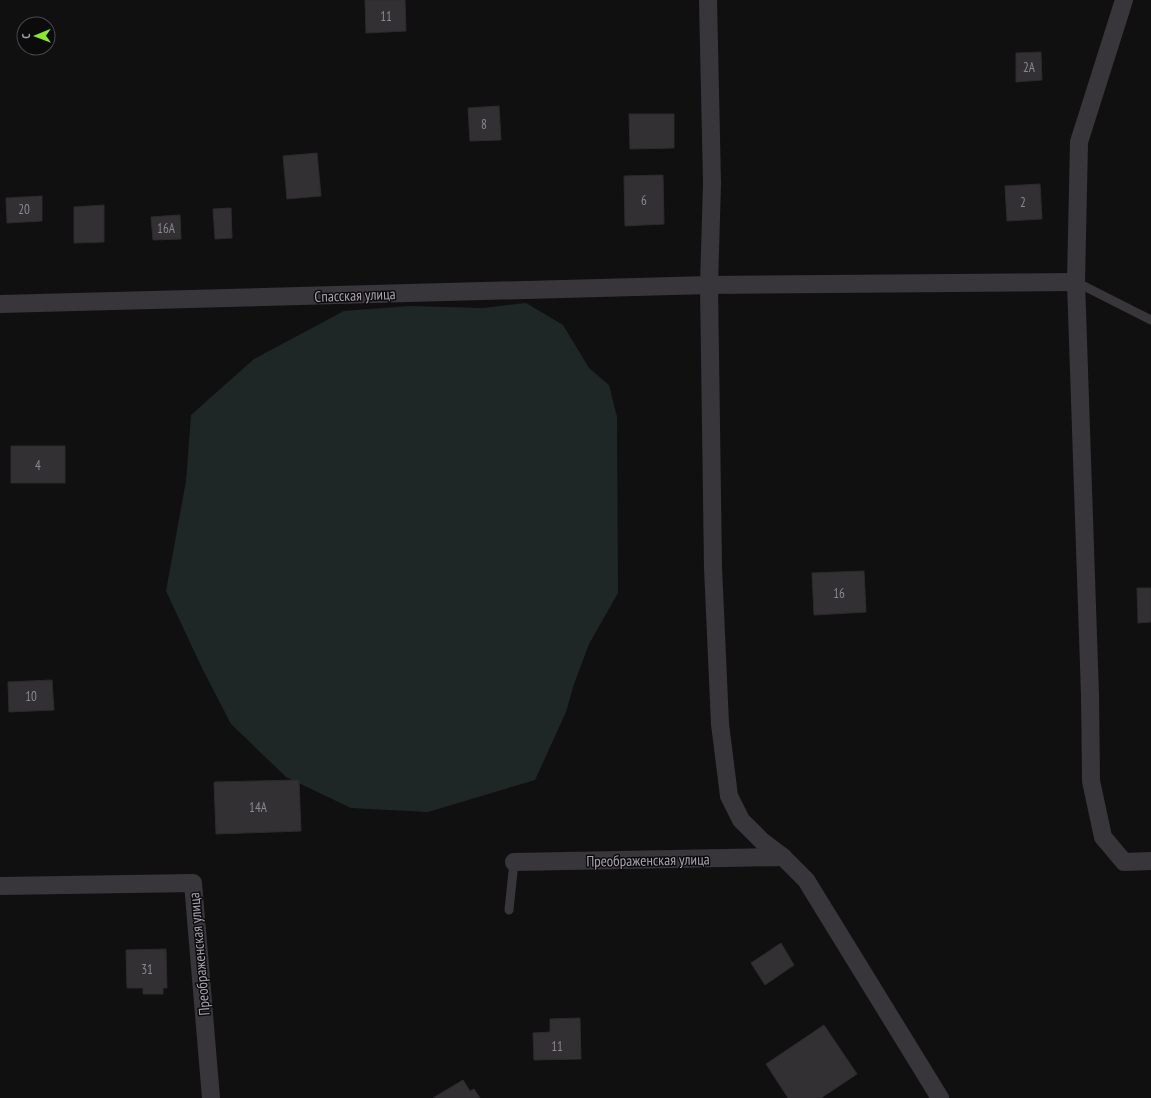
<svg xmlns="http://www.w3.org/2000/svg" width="1151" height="1098" viewBox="0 0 1151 1098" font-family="'PT Sans Narrow',sans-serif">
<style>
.green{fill:#1f2626}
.building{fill:#323033;stroke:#2d2a2d}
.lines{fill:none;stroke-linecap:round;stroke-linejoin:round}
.lane{stroke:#39363b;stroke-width:9}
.street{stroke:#39363b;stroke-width:18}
.labels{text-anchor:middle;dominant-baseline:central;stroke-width:3;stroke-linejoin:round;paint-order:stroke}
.number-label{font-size:13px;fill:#8c8692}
.street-label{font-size:15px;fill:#aaa2b1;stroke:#0c0b0c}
</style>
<rect width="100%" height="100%" fill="#111011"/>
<path class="green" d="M526,303L563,325L589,368L609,385L617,417L618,593L589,644L574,684L566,712L535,780L428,812L351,808L286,777L231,724L202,668L166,591L186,481L191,415L254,359L344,311L410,306L483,308Z"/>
<g class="building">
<path d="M365,0H405L406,31L366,33Z"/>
<path d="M1041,52L1042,80L1016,82V53Z"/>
<path d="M499,106L501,140L470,141L468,108Z"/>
<path d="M629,114H674V148L630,149Z"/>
<path d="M317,153L321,196L287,199L283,156Z"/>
<path d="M663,175L664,224L625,226L624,176Z"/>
<path d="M1040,184L1042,219L1007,221L1005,186Z"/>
<path d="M42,196V221L7,223L6,198Z"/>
<path d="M104,205V242L74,243V207Z"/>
<path d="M231,208L232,238L215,239L213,209Z"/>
<path d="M180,215L181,239L153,240L151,217Z"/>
<rect x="11" y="446" width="54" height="37"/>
<path d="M864,571L866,612L814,615L812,573Z"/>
<path d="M1137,588H1151V622L1138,623Z"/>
<path d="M52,680L54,710L9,712L8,682Z"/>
<path d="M299,780L301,831L216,834L214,782Z"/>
<path d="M781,943L794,965L765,985L751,963Z"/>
<path d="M166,949L167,988H163V994H143V988H127L126,950Z"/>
<path d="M580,1018L581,1059L534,1060L533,1033L550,1032V1019Z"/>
<path d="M824,1025L857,1074L821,1098H788L766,1064Z"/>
<path d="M463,1080L470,1091L474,1089L480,1098H433Z"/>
</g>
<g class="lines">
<g class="lane">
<path d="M1076,282L1151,320"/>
<path d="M509,910L514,862"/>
</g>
<g class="street">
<path d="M708,0L712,183L709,285L713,567L720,724L729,796L741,820L763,842L783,857L806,880L940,1098"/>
<path d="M1124,0L1079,142L1076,282L1090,695L1091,781L1103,837L1124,862L1151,861"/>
<path d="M0,304L709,285L1076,282"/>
<path d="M514,862L783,857"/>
<path d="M0,886L193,883L211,1098"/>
</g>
</g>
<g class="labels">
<g class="number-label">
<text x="386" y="16">11</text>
<text x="1029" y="67">2А</text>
<text x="484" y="124">8</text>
<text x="644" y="200">6</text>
<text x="1023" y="202">2</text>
<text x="24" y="209">20</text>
<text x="166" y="228">16А</text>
<text x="38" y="465">4</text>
<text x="839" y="593">16</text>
<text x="31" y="696">10</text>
<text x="258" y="807">14А</text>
<text x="147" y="969">31</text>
<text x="557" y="1046">11</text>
</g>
<g class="street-label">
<text transform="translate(355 295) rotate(-2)">Спасская улица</text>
<text transform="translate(648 860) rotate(-1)">Преображенская улица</text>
<text transform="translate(199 954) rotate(-95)">Преображенская улица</text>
</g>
</g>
<g transform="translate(36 36) rotate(269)"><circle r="19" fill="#0c0b0c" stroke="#4b474e"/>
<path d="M0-3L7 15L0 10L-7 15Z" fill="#89e831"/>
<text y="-6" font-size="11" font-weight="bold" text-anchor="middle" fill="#aaa2b1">С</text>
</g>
</svg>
